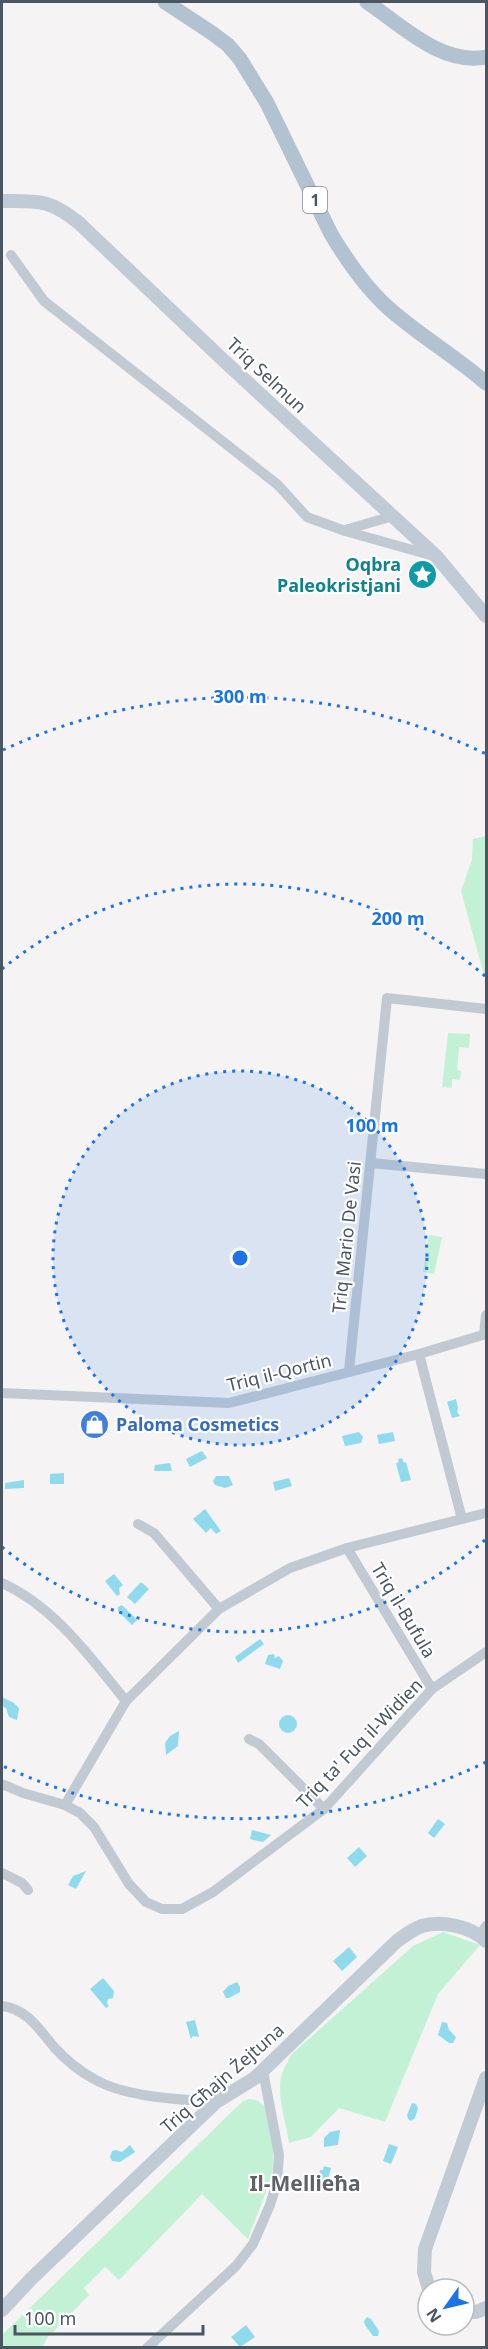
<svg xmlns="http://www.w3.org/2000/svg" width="488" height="2349" viewBox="0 0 488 2349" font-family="'Noto Sans',sans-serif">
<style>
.green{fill:#c3f1d5}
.water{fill:#90daee}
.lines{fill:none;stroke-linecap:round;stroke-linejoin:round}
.street{stroke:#c1cad2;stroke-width:10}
.secondary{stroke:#c1cbd6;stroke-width:14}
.primary{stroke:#b3c2d1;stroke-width:15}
.ring{fill:none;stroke:#1a73e8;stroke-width:3;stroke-dasharray:3 6}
.labels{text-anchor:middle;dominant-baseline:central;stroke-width:4.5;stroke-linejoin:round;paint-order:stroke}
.shield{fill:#fff;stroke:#808990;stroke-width:1.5}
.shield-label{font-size:16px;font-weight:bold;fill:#4a5661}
.street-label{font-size:18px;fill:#4a5661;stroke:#fff}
.culture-label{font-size:18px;font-weight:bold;fill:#0d838f;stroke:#fff;text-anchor:end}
.shop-label{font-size:18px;font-weight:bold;fill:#366cbe;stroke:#fff;text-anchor:start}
.quarter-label{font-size:21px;font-weight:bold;fill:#5f6368;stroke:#fff}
.centre{fill:#1a73e8;stroke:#fff;stroke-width:3}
.ring-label{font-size:18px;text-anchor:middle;font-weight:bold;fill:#1a73e8;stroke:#fff;stroke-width:4.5;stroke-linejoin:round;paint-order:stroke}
</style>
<rect width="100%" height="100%" fill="#f5f3f3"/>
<g class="green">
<path d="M486,836V982L461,891L472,860L473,839Z"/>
<path d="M448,1033L470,1034L469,1048L459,1047L457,1070L461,1071L460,1080L452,1079V1088L442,1087Z"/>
<path d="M429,1235L442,1237L434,1274L423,1272Z"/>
<path d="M443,1932L480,1945L438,1994L385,2122L339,2108L311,2137L289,2143C286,2121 277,2098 281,2077C283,2069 288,2062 291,2055L413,1946Z"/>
<path d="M249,2099L256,2100L265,2106L274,2146L272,2176L248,2239L202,2194L119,2280L105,2267L84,2288L89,2295L48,2337L42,2347L2,2348V2335L242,2102Z"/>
</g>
<g class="water">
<path d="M456,1399L458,1408L457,1412L460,1416L452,1418L447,1402Z"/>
<path d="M359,1432L363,1437L361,1443L345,1446L342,1436Z"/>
<path d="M393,1432L395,1441L379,1444L377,1435Z"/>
<path d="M202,1451L207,1458L190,1467L186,1459Z"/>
<path d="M402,1458L404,1463L406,1462L411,1480L401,1482L396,1463L399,1462L398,1459Z"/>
<path d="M170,1463L172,1471H154L155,1465Z"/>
<path d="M64,1473V1484H50V1474Z"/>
<path d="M216,1476H229L233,1485L225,1488L215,1485L213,1481Z"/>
<path d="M289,1478L292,1486L275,1491L273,1482Z"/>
<path d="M24,1480V1488L5,1489V1483Z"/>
<path d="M205,1509L221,1531L216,1534L211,1528L206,1533L193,1519Z"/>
<path d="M114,1574L123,1585L119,1588L120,1594L117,1596L105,1581Z"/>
<path d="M141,1582L149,1589L135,1604L127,1597Z"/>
<path d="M122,1605L137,1620L132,1625L118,1611V1607Z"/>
<path d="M260,1639L264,1644L238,1663L235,1657Z"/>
<path d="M274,1654L275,1658L279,1656L283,1661L280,1669L265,1664L268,1655Z"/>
<path d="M2,1697L14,1703L19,1708L17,1720L9,1717L6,1708L2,1706Z"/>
<circle cx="288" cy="1724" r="9"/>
<path d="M179,1731L178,1746L166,1755L165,1743L170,1736Z"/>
<path d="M438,1819L445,1824L434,1838L428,1833Z"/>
<path d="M252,1830L271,1835L263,1842L250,1839Z"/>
<path d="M359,1847L367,1856L355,1867L347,1858Z"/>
<path d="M86,1871L76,1889L68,1885L73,1876Z"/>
<path d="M349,1947L357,1957L342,1971L333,1961Z"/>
<path d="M103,1978L114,1991L113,1998L108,1999L107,2003L109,2006L106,2008L90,1989Z"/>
<path d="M237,1982L240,1987V1992L229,1998H226L223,1992L228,1986Z"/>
<path d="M195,2020L199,2037L193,2036L191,2039L186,2022Z"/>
<path d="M442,2022L447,2023L449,2030L456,2037L453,2043H449L438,2035Z"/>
<path d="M412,2103L416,2104L418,2108L415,2118L411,2121L408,2119L407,2115Z"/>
<path d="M340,2130L338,2145L324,2147V2138L330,2132Z"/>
<path d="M389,2144L398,2147L391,2164L383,2161Z"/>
<path d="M130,2145L135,2152L120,2162L112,2161L110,2157L112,2151L116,2150L122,2152Z"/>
<path d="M324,2166L331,2168L327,2184L318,2182L320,2170H323Z"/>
<path d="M367,2317L371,2319L379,2331L378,2336H373L365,2325L364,2321Z"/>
<path d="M246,2325L255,2337L240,2347L231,2337Z"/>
</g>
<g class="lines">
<g class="street">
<path d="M11,255L44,301L278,485L307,517L345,531L434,556"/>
<path d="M345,530L393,516"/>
<path d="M371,1163L486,1174"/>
<path d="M484,1335L486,1315"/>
<path d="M419,1354L462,1519"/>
<path d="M349,1371L387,998L486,1009"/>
<path d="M2,1393L229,1403L419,1354L486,1334"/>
<path d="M138,1524L154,1533L219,1609"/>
<path d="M347,1548L432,1689"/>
<path d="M2,1583C55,1607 90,1657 126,1701"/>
<path d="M249,1739L259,1744L324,1809"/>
<path d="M2,1784L23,1793L65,1805L80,1813L94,1827L129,1884L146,1902L162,1909H182L213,1892L324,1809L432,1689L486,1652"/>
<path d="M65,1805L126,1701L219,1609L290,1568L347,1548L486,1513"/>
<path d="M2,1873L22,1883L28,1890"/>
<path d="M480,1935L486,1926"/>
<path d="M2,2006C27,2009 39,2029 54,2047C65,2059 79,2071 94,2079C127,2098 178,2099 216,2102"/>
<path d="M147,2348L236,2266L253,2244L270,2205L277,2182L279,2155L263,2071"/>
</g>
<g class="secondary">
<path d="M2,201C38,201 49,199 79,223L221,358L437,557L486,616"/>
<path d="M429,2289L424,2272L425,2249L486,2078"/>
<path d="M2,2310L31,2279L216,2102L255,2078L397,1941C404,1936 413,1929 422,1926C442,1920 472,1927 486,1941"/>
<path d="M464,2312H476L486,2308"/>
</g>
<g class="primary">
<path d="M165,2L212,33L228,45L240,59L267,103L331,234C346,259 362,283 384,304C415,333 454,355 486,383"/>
<path d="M367,2C401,25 442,66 486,57"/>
</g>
</g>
<circle cx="240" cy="1258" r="187" fill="#1a73e8" fill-opacity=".12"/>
<g class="ring">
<circle cx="240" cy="1258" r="187"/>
<path d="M485 1540A374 374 0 0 1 2 1547M2 969A374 374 0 0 1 485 976"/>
<path d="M486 1762A561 561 0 0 1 3 1766M3 750A561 561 0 0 1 486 754"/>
</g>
<defs>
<symbol id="sight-disc" viewBox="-11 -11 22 22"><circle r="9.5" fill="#0f9aa8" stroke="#fff"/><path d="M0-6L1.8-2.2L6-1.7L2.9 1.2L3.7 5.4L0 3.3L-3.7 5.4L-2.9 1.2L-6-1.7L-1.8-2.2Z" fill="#fff"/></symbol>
<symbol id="shop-disc" viewBox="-11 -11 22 22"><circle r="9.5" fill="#3f7fe0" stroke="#fff"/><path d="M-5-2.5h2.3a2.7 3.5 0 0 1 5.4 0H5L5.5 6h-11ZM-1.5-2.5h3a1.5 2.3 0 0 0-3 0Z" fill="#fff"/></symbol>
</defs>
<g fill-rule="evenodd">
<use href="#sight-disc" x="406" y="558" width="33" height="33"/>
<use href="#shop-disc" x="78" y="1408" width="33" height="33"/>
</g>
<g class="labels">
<rect class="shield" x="303" y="187" width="24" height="26" rx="4.5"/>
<g class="shield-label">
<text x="315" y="200">1</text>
</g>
<g class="street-label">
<text transform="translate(267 375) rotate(43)">Triq Selmun</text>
<text transform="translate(346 1237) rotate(-84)">Triq Mario De Vasi</text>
<text transform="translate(279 1372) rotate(-14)">Triq il-Qortin</text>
<text transform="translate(404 1610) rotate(59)">Triq il-Bufula</text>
<text transform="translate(359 1743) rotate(-46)">Triq ta' Fuq il-Widien</text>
<text transform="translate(222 2078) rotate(-41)">Triq Għajn Żejtuna</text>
</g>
<g class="culture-label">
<text x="401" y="564">Oqbra<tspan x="401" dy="21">Paleokristjani</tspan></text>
</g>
<g class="shop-label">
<text x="116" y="1424">Paloma Cosmetics</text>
</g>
<g class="quarter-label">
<text x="305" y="2183">Il-Mellieħa</text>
</g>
</g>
<circle cx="240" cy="1258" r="9" class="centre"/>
<g class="ring-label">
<text x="240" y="703">300 m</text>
<text x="398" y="925">200 m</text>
<text x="372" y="1132">100 m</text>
</g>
<rect width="488" height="2349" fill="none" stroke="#4a5661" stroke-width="6"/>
<g transform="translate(446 2307) rotate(236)"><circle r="28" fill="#ffffff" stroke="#b7bbc0" stroke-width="1.5"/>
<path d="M0-4.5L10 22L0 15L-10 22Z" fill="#1a73e8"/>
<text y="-9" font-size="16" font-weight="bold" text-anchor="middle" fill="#4a5661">N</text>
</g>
<path d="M15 2325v9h188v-9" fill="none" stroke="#4a5661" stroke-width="3"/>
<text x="24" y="2325" font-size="18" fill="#4a5661" stroke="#ffffff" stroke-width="4.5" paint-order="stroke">100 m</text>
</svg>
